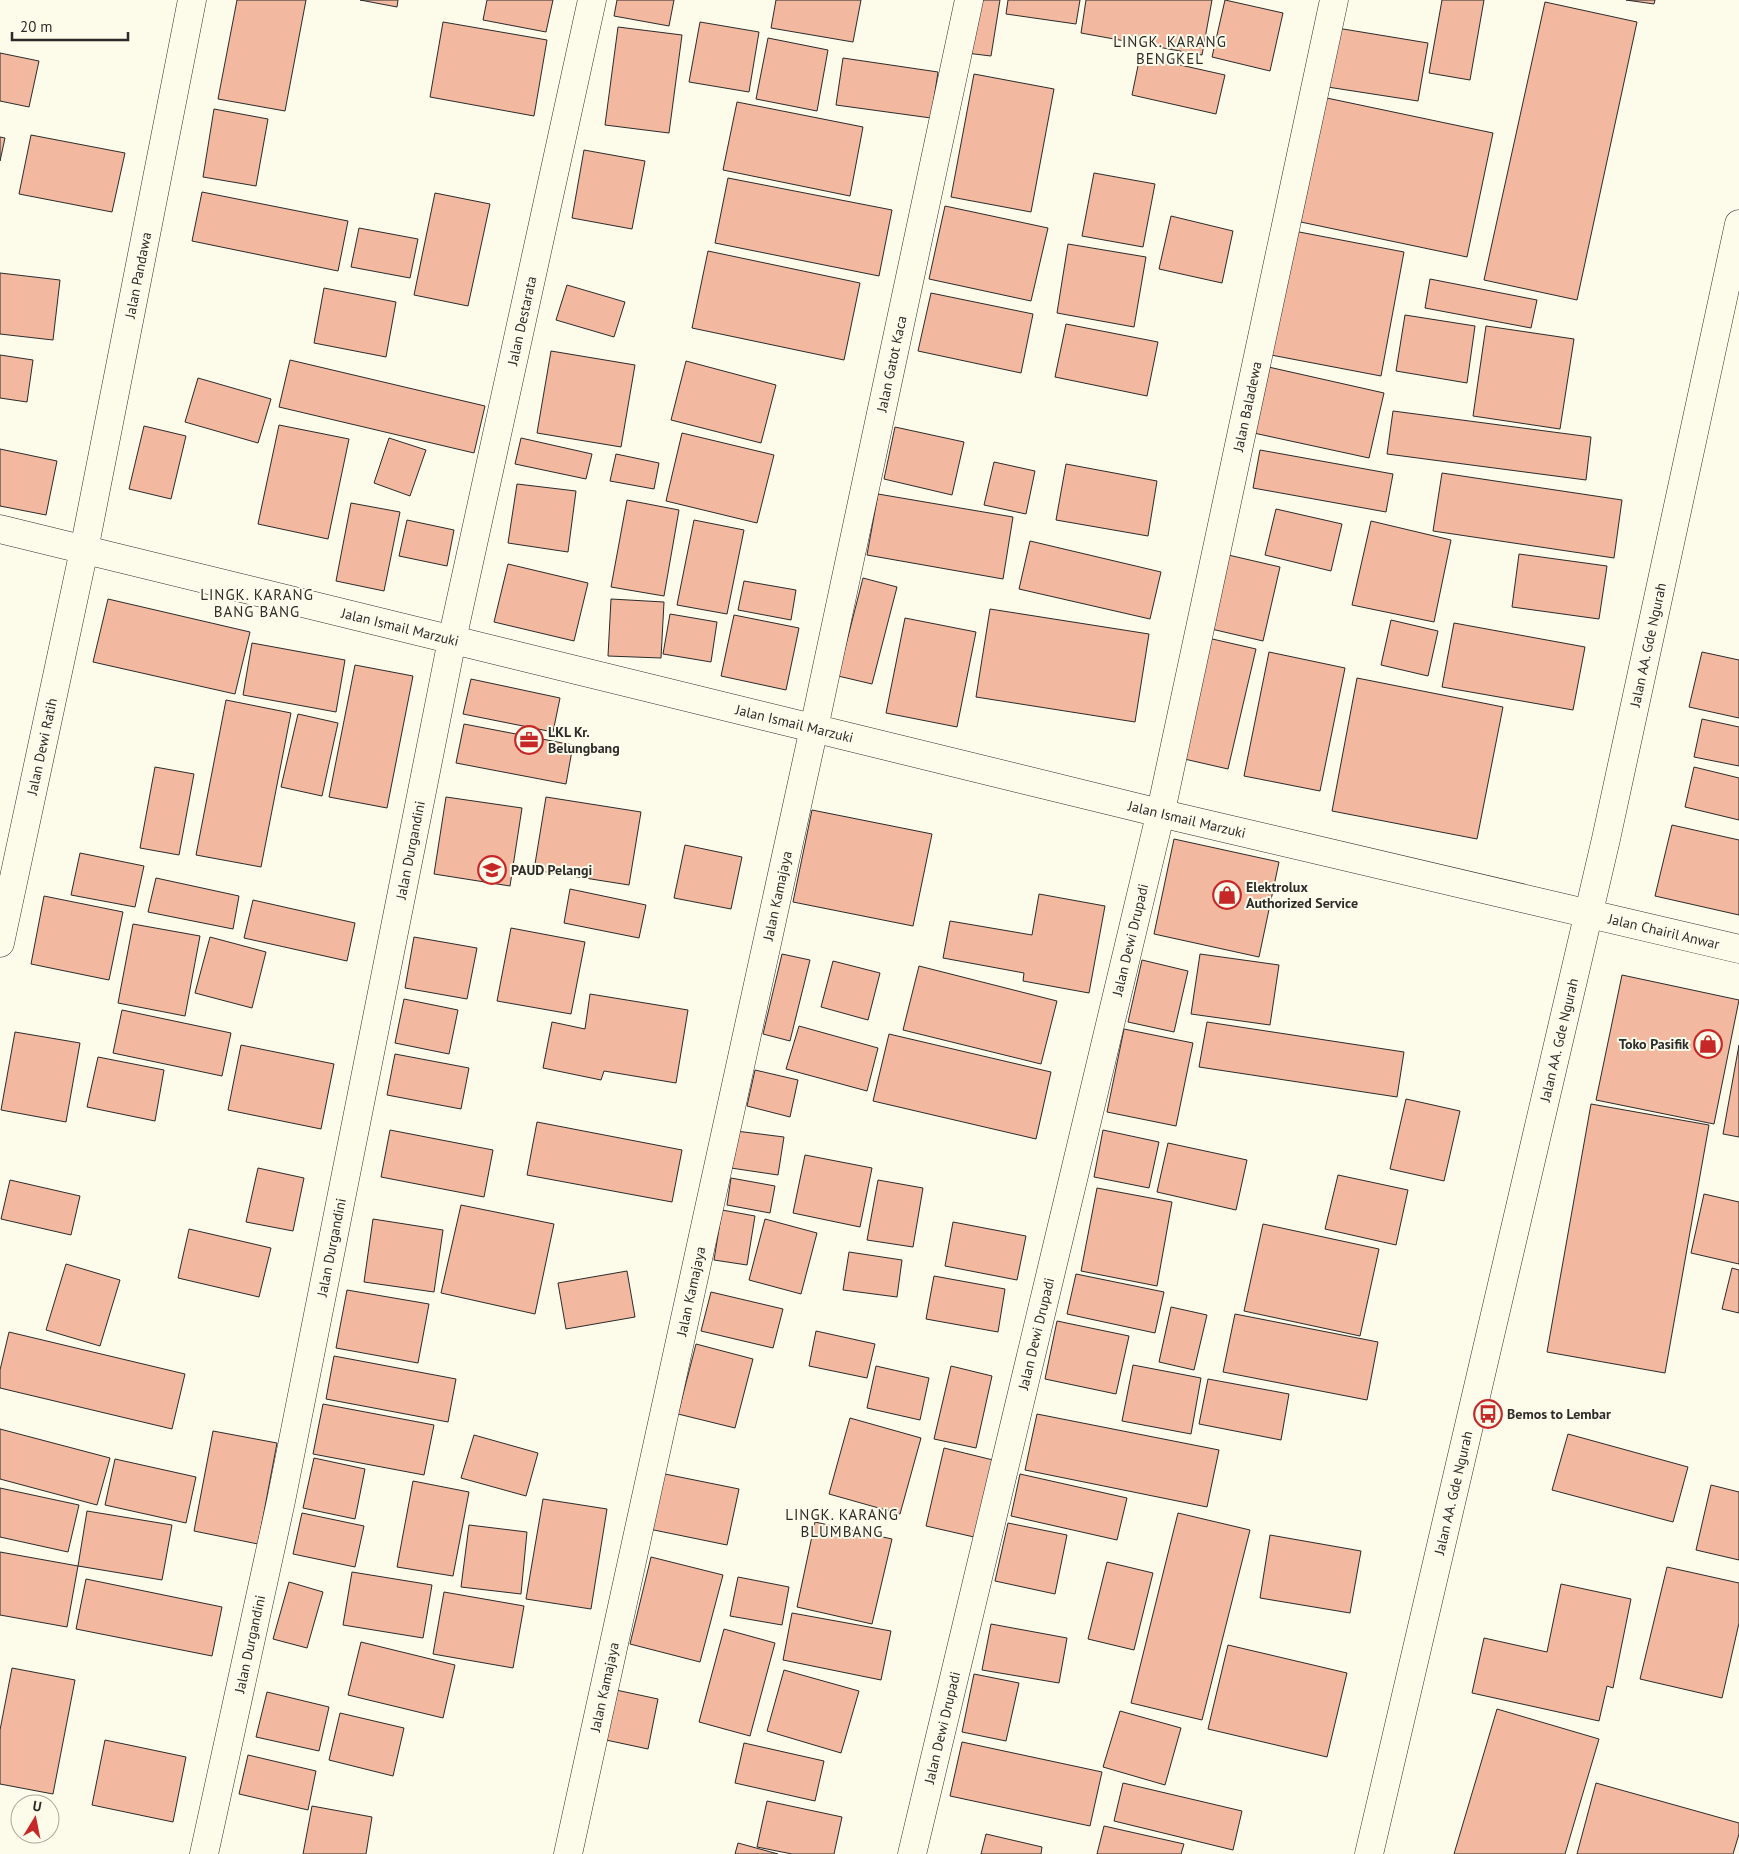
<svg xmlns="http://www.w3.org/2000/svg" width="1739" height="1854" viewBox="0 0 1739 1854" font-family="'PT Sans',sans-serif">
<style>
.building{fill:#f2b8a0;stroke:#2b2b2b}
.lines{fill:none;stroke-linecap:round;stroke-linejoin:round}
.minor-casing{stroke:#2b2b2b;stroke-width:29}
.tertiary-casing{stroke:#2b2b2b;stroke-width:29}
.primary-casing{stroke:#2b2b2b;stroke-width:29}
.minor{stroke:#fdfbea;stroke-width:28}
.tertiary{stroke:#fdfbea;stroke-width:28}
.primary{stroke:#fdfbea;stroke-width:28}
.labels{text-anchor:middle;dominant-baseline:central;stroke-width:4;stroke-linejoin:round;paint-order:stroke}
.street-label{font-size:14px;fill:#2b2b2b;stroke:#fdfbea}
.poi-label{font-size:14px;font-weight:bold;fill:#2b2b2b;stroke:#fdfbea;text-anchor:start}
.neighbourhood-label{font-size:15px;letter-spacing:1px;fill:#2b2b2b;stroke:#fdfbea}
</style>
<rect width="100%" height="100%" fill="#fdfbea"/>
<g class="building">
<path d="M237,0H306L285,111L218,99Z"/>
<path d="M360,0H398L397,7Z"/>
<path d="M487,0H553L546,32L483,20Z"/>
<path d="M617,0H674L669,26L614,16Z"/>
<path d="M776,0H861L853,42L771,28Z"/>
<path d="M975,0H1000L991,56L966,53Z"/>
<path d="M1008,0H1080L1076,24L1006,14Z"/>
<path d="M1086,0H1212L1202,55L1081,33Z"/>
<path d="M1225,0L1283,13L1270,71L1212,57Z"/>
<path d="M1442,0H1484L1470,80L1429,73Z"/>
<path d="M1626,0H1655L1654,4Z"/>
<path d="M1545,2L1637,22L1577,300L1484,280Z"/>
<path d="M443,22L547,40L534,116L430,97Z"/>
<path d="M700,22L759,32L749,92L689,82Z"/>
<path d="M618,27L682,35L669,133L605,125Z"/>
<path d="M1331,27L1428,43L1418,101L1321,86Z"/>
<path d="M768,38L828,50L817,111L756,99Z"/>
<path d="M0,53L39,61L29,107L0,101Z"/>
<path d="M1140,56L1225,75L1216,114L1132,95Z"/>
<path d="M843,58L938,72L931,118L836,105Z"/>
<path d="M974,74L1054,89L1031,212L951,197Z"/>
<path d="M1322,97L1493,133L1467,257L1296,221Z"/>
<path d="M737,102L863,127L850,196L723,170Z"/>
<path d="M214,109L268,119L256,186L203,177Z"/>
<path d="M31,135L125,153L112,212L19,194Z"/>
<path d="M0,137L5,138L0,161Z"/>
<path d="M584,150L645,161L632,229L572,218Z"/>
<path d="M1094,173L1155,184L1143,247L1082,236Z"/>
<path d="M728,178L892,210L879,276L715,243Z"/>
<path d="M202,192L348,221L338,271L192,241Z"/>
<path d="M435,193L490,204L468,306L414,295Z"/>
<path d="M945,206L1048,228L1031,301L929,279Z"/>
<path d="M1171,216L1233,231L1222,283L1159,269Z"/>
<path d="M359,228L418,239L410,278L351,267Z"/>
<path d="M1294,231L1404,252L1381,376L1271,355Z"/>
<path d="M1068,244L1146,257L1134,327L1057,313Z"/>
<path d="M708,251L860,283L844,360L692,328Z"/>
<path d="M0,273L60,280L53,340L0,334Z"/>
<path d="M1430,279L1537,300L1531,328L1425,308Z"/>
<path d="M567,285L625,302L614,337L556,320Z"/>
<path d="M324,288L396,302L386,357L314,343Z"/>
<path d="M931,293L1033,314L1021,373L918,351Z"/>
<path d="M1405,315L1475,326L1467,383L1396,371Z"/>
<path d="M1066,324L1158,342L1147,396L1055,377Z"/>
<path d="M1486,326L1574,339L1560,429L1473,416Z"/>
<path d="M551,351L635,365L621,447L537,433Z"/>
<path d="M0,355L33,360L27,402L0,398Z"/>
<path d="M290,360L485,406L474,453L279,407Z"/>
<path d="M686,361L776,385L761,443L671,420Z"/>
<path d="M1264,366L1384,393L1369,458L1249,432Z"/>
<path d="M198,378L271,399L258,443L185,422Z"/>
<path d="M1393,411L1591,437L1586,480L1387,454Z"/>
<path d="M279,425L349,439L328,539L258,524Z"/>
<path d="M144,426L186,436L171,499L129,489Z"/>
<path d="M895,427L964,442L952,495L884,479Z"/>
<path d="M682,433L774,455L757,523L666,501Z"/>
<path d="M389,438L426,450L410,496L374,483Z"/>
<path d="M521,438L592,454L586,479L515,464Z"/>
<path d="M0,449L57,461L46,515L0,506Z"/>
<path d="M1260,450L1393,474L1386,512L1253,488Z"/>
<path d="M616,454L659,463L654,489L610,481Z"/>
<path d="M994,462L1035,471L1026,514L984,505Z"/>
<path d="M1066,464L1157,481L1148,536L1056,520Z"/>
<path d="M1442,473L1622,500L1614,558L1433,531Z"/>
<path d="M517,484L576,491L568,552L508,543Z"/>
<path d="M878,494L1013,517L1003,579L867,555Z"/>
<path d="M627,500L679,510L664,596L611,587Z"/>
<path d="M351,503L400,512L384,591L336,581Z"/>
<path d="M1276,509L1342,524L1331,571L1265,555Z"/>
<path d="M407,520L454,530L447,566L399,556Z"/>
<path d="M694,520L744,530L727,614L677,605Z"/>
<path d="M1371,521L1451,540L1434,622L1352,605Z"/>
<path d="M1030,541L1161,572L1150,619L1019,589Z"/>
<path d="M1224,554L1280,567L1263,641L1207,628Z"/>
<path d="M1519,554L1607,566L1599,619L1512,607Z"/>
<path d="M508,564L588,583L574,641L494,622Z"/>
<path d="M863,578L897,587L872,684L838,676Z"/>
<path d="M744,581L796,590L791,620L738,610Z"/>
<path d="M108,599L250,632L235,694L93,662Z"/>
<path d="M611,599L664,602L661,658L608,656Z"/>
<path d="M990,609L1149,634L1135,722L976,697Z"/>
<path d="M670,614L717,622L711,662L663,654Z"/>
<path d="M734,615L799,628L786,690L721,676Z"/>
<path d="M905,618L976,632L957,727L886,713Z"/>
<path d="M1391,620L1438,631L1428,676L1381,665Z"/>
<path d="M1454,623L1585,647L1573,710L1442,687Z"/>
<path d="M1208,638L1256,649L1228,769L1180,758Z"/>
<path d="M252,643L345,660L336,712L243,695Z"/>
<path d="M1269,652L1345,668L1320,791L1244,776Z"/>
<path d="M1702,652L1739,660V718L1689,707Z"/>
<path d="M355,665L413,676L387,808L329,797Z"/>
<path d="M1357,678L1503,707L1477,839L1332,811Z"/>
<path d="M471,679L560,698L553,732L463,714Z"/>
<path d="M226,700L291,713L261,867L196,855Z"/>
<path d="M298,714L338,723L322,796L281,787Z"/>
<path d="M1702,719L1739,727V766L1694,757Z"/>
<path d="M464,724L573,745L566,784L456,763Z"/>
<path d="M155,767L194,774L179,855L140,848Z"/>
<path d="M1694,767L1739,778V820L1685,807Z"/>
<path d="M446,797L522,808L510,886L434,874Z"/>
<path d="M546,797L641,812L629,885L534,870Z"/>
<path d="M812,810L932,834L913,926L793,902Z"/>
<path d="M1672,825L1739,840V915L1655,896Z"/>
<path d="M1174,839L1279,862L1259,957L1154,934Z"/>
<path d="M685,845L742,857L731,909L674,898Z"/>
<path d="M80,853L144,866L135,907L71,895Z"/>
<path d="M156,878L239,896L233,929L148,912Z"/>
<path d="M570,889L646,905L639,938L564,923Z"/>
<path d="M1039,894L1105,906L1089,993L1023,981L1024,973L943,958L950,921L1032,935Z"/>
<path d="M44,896L123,912L109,980L31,964Z"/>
<path d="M253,900L355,923L347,961L244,938Z"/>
<path d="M133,924L200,936L185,1016L118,1003Z"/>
<path d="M511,928L585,942L571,1014L497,1001Z"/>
<path d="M210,937L266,952L252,1008L195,993Z"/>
<path d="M414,937L477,948L467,999L405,988Z"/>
<path d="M782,954L810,960L790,1041L763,1034Z"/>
<path d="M1200,954L1279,965L1270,1025L1191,1014Z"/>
<path d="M1142,960L1188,971L1174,1032L1128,1022Z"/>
<path d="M833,961L880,973L868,1020L821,1007Z"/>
<path d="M919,966L1057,1001L1041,1064L903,1030Z"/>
<path d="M1622,975L1739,1000L1714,1124L1596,1100Z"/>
<path d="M590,994L688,1010L676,1083L604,1071L601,1080L543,1068L552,1022L585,1029Z"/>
<path d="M404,999L458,1010L449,1054L395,1043Z"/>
<path d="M122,1010L231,1033L222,1076L113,1053Z"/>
<path d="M1207,1022L1404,1052L1397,1097L1199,1067Z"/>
<path d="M799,1026L878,1048L867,1091L786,1069Z"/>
<path d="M1124,1029L1193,1043L1176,1126L1107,1112Z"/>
<path d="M15,1032L80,1043L66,1122L1,1110Z"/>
<path d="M889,1034L1051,1072L1036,1139L873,1101Z"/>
<path d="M241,1045L334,1064L321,1129L228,1110Z"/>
<path d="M1739,1045V1137L1723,1134Z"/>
<path d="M395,1054L469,1068L461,1109L387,1095Z"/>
<path d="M98,1057L164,1070L155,1121L87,1107Z"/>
<path d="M755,1070L798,1080L790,1117L747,1106Z"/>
<path d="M1406,1099L1460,1111L1444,1181L1390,1169Z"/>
<path d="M1591,1104L1709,1125L1665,1373L1547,1352Z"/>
<path d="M537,1122L682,1150L672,1202L527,1175Z"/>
<path d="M390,1130L493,1150L484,1197L381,1177Z"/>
<path d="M1103,1130L1159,1142L1149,1188L1094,1177Z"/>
<path d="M736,1131L784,1137L778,1175L731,1168Z"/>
<path d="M1168,1143L1247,1160L1236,1210L1157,1192Z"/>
<path d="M805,1155L872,1168L860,1227L793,1213Z"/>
<path d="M258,1168L304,1178L293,1231L246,1222Z"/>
<path d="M1338,1175L1408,1190L1396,1245L1325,1229Z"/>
<path d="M731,1178L775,1186L770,1213L727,1205Z"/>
<path d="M10,1180L80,1196L71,1235L1,1219Z"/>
<path d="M878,1180L923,1188L913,1247L867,1240Z"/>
<path d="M1097,1188L1172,1202L1157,1286L1081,1271Z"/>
<path d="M1704,1194L1739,1202V1264L1691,1253Z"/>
<path d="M461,1205L554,1224L535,1314L441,1293Z"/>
<path d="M722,1210L755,1216L747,1265L714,1260Z"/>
<path d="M373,1219L443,1230L434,1292L364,1282Z"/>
<path d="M765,1219L817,1233L801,1294L749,1280Z"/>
<path d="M953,1222L1026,1236L1017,1280L945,1266Z"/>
<path d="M1263,1224L1379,1249L1360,1336L1244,1311Z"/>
<path d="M189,1229L271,1248L259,1297L178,1278Z"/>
<path d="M849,1252L902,1260L897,1297L843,1290Z"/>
<path d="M66,1264L120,1280L100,1346L46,1330Z"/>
<path d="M1732,1268L1739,1270V1313L1722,1309Z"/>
<path d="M627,1271L635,1317L566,1329L558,1283Z"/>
<path d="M1076,1274L1164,1292L1155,1333L1067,1314Z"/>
<path d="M934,1276L1005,1289L998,1332L926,1319Z"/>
<path d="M347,1290L429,1304L418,1363L336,1348Z"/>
<path d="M711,1292L783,1309L773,1348L701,1331Z"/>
<path d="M1171,1307L1207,1315L1194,1370L1159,1362Z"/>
<path d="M1235,1314L1378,1342L1367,1400L1223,1372Z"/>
<path d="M1057,1321L1129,1336L1116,1394L1045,1379Z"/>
<path d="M816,1331L875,1344L867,1378L809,1366Z"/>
<path d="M9,1332L185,1374L172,1429L0,1388V1370Z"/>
<path d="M696,1344L753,1359L735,1428L678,1414Z"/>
<path d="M334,1356L456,1379L448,1422L326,1399Z"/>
<path d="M1133,1365L1201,1378L1191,1434L1122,1421Z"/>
<path d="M876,1366L929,1378L920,1420L867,1408Z"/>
<path d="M951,1366L992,1376L976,1448L934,1439Z"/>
<path d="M1208,1379L1289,1394L1281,1440L1199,1424Z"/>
<path d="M323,1404L434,1425L424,1475L313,1454Z"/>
<path d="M1037,1414L1219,1450L1207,1507L1025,1470Z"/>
<path d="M850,1418L921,1438L900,1514L829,1494Z"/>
<path d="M0,1429L110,1458L97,1505L0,1479Z"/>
<path d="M213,1431L277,1443L258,1544L194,1531Z"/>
<path d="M1568,1434L1688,1467L1673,1522L1552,1490Z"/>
<path d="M474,1435L538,1453L526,1496L461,1478Z"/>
<path d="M944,1448L993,1460L974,1537L926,1526Z"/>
<path d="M314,1458L365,1469L355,1519L303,1508Z"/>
<path d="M115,1459L196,1477L186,1523L105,1505Z"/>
<path d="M660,1473L739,1489L727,1545L649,1529Z"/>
<path d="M1020,1474L1127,1498L1117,1540L1011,1516Z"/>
<path d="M413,1481L469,1492L453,1576L397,1567Z"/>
<path d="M1711,1485L1739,1492V1560L1696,1550Z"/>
<path d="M0,1488L79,1505L68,1552L0,1537Z"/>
<path d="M543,1499L607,1509L591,1609L526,1599Z"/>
<path d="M87,1511L172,1525L162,1580L78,1566Z"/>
<path d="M302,1513L364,1526L355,1567L293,1554Z"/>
<path d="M1178,1513L1250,1530L1202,1720L1131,1703Z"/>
<path d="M815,1522L892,1539L872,1624L797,1607Z"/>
<path d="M1008,1523L1067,1535L1055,1594L995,1581Z"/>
<path d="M469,1525L527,1532L521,1594L461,1587Z"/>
<path d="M1270,1535L1361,1551L1350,1613L1260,1598Z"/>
<path d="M0,1552L78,1566L67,1627L0,1615Z"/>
<path d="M651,1557L723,1575L700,1662L630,1644Z"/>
<path d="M1107,1562L1153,1573L1134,1650L1088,1639Z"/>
<path d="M1667,1567L1739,1583V1623L1722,1698L1640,1679Z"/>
<path d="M352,1572L432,1585L423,1638L343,1625Z"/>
<path d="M738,1577L789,1587L782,1625L730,1616Z"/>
<path d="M86,1579L222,1607L212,1656L76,1629Z"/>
<path d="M289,1582L323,1592L307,1648L273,1639Z"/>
<path d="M1561,1584L1631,1599L1613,1688L1607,1686L1599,1721L1472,1693L1484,1638L1547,1652Z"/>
<path d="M444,1592L524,1606L513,1668L433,1654Z"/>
<path d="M792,1613L891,1631L881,1680L783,1660Z"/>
<path d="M991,1624L1067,1638L1059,1683L982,1670Z"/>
<path d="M724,1629L775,1643L750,1736L699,1722Z"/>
<path d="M361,1642L455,1665L443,1718L348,1695Z"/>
<path d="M1228,1645L1347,1673L1327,1757L1208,1729Z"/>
<path d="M12,1668L75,1680L53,1794L0,1784V1730Z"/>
<path d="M784,1670L859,1691L841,1753L767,1731Z"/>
<path d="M974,1674L1019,1683L1006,1741L962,1732Z"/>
<path d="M616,1690L658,1699L648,1749L606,1740Z"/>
<path d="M267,1692L329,1707L319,1751L256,1737Z"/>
<path d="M1497,1709L1599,1739L1565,1854H1454Z"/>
<path d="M1120,1711L1181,1728L1165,1785L1103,1767Z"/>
<path d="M340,1713L404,1728L393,1776L329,1760Z"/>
<path d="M105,1740L186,1757L173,1822L92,1805Z"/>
<path d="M962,1742L1102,1772L1090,1826L950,1796Z"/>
<path d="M744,1743L824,1761L815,1801L735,1783Z"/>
<path d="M248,1755L316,1771L308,1810L239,1794Z"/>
<path d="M1123,1783L1242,1811L1233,1850L1114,1821Z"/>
<path d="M1596,1783L1739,1823V1834L1733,1854H1577Z"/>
<path d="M767,1801L842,1817L834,1854H792L757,1847Z"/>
<path d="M312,1806L372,1817L366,1854H303Z"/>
<path d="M1104,1826L1184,1844L1181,1854H1097Z"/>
<path d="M986,1834L1042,1847L1041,1854H981Z"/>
<path d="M738,1843L778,1854H735Z"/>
</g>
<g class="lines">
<defs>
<g id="minor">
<path id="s1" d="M0,943L84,550L192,0"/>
<path id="s2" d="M204,1854L281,1501L452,640L592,0"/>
<path id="s3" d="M568,1854L814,728L969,0"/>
<path id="s4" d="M912,1854L1161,811L1334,0"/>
</g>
<g id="tertiary">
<path id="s5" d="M0,529L1168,815L1739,949"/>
</g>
<g id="primary">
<path id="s6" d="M1369,1854L1606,839L1739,224"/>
</g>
</defs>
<use href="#minor" class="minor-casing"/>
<use href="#tertiary" class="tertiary-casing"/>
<use href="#primary" class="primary-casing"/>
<use href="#minor" class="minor"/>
<use href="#tertiary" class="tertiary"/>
<use href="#primary" class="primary"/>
</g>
<defs>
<symbol id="office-ring" viewBox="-11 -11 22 22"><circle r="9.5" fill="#fdfbea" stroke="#c62828" stroke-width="1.5"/><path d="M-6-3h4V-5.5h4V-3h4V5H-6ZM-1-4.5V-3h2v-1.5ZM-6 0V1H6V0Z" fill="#c62828"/></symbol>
<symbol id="school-ring" viewBox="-11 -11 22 22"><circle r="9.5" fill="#fdfbea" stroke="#c62828" stroke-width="1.5"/><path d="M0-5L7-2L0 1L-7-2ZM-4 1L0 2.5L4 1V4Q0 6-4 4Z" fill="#c62828"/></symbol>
<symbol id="shop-ring" viewBox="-11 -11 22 22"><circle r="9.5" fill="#fdfbea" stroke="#c62828" stroke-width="1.5"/><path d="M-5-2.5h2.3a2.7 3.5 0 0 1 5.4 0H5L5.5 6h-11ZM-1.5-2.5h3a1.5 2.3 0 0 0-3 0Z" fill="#c62828"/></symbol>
<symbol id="bus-ring" viewBox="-11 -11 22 22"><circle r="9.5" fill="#fdfbea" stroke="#c62828" stroke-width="1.5"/><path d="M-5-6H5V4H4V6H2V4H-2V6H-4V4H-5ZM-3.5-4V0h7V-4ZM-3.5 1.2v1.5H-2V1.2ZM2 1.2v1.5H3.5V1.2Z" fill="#c62828"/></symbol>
</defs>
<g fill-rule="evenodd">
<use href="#office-ring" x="513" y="724" width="32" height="32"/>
<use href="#school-ring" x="476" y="854" width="32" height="32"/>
<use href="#shop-ring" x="1211" y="879" width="32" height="32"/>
<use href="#shop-ring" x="1692" y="1028" width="32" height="32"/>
<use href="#bus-ring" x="1472" y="1398" width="32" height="32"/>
</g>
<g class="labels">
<g class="street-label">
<text stroke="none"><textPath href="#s1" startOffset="682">Jalan Pandawa</textPath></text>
<text stroke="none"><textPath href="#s2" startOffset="1566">Jalan Destarata</textPath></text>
<text stroke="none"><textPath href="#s3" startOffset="1525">Jalan Gatot Kaca</textPath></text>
<text stroke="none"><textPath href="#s4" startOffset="1486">Jalan Baladewa</textPath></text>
<text stroke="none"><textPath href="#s5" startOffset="412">Jalan Ismail Marzuki</textPath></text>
<text stroke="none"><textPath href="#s6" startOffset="1241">Jalan AA. Gde Ngurah</textPath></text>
<text stroke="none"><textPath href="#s5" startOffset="818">Jalan Ismail Marzuki</textPath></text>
<text stroke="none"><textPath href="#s1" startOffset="201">Jalan Dewi Ratih</textPath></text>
<text stroke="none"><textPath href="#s5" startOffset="1222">Jalan Ismail Marzuki</textPath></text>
<text stroke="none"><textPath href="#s2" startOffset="1025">Jalan Durgandini</textPath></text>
<text stroke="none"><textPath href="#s3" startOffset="981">Jalan Kamajaya</textPath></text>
<text stroke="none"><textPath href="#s5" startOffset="1712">Jalan Chairil Anwar</textPath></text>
<text stroke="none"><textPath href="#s4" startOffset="940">Jalan Dewi Drupadi</textPath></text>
<text stroke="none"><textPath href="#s6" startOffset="836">Jalan AA. Gde Ngurah</textPath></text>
<text stroke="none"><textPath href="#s2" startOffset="620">Jalan Durgandini</textPath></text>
<text stroke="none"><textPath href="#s3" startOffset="576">Jalan Kamajaya</textPath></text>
<text stroke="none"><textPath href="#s4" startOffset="535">Jalan Dewi Drupadi</textPath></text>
<text stroke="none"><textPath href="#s6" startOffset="371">Jalan AA. Gde Ngurah</textPath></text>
<text stroke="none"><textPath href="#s2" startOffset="215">Jalan Durgandini</textPath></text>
<text stroke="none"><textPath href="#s3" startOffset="171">Jalan Kamajaya</textPath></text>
<text stroke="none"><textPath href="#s4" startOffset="130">Jalan Dewi Drupadi</textPath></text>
</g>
<g class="poi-label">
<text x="548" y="732">LKL Kr.<tspan x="548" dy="16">Belungbang</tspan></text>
<text x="511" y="870">PAUD Pelangi</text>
<text x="1246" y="887">Elektrolux<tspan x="1246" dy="16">Authorized Service</tspan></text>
<text x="1689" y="1044" text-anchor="end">Toko Pasifik</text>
<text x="1507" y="1414">Bemos to Lembar</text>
</g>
<g class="neighbourhood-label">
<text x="1170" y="41">LINGK. KARANG<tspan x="1170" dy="17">BENGKEL</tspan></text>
<text x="257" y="594">LINGK. KARANG<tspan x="257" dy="17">BANG BANG</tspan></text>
<text x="842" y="1514">LINGK. KARANG<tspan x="842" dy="17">BLUMBANG</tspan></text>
</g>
</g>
<g transform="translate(35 1819) rotate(10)"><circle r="24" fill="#fdfbea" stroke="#a9a89e"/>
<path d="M0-4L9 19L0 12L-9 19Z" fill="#c62828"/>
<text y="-8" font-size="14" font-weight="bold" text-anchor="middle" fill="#2b2b2b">U</text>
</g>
<path d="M12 32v8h116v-8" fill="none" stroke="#2b2b2b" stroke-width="2.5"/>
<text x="20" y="32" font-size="15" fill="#2b2b2b" stroke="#fdfbea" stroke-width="4" paint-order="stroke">20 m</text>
</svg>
